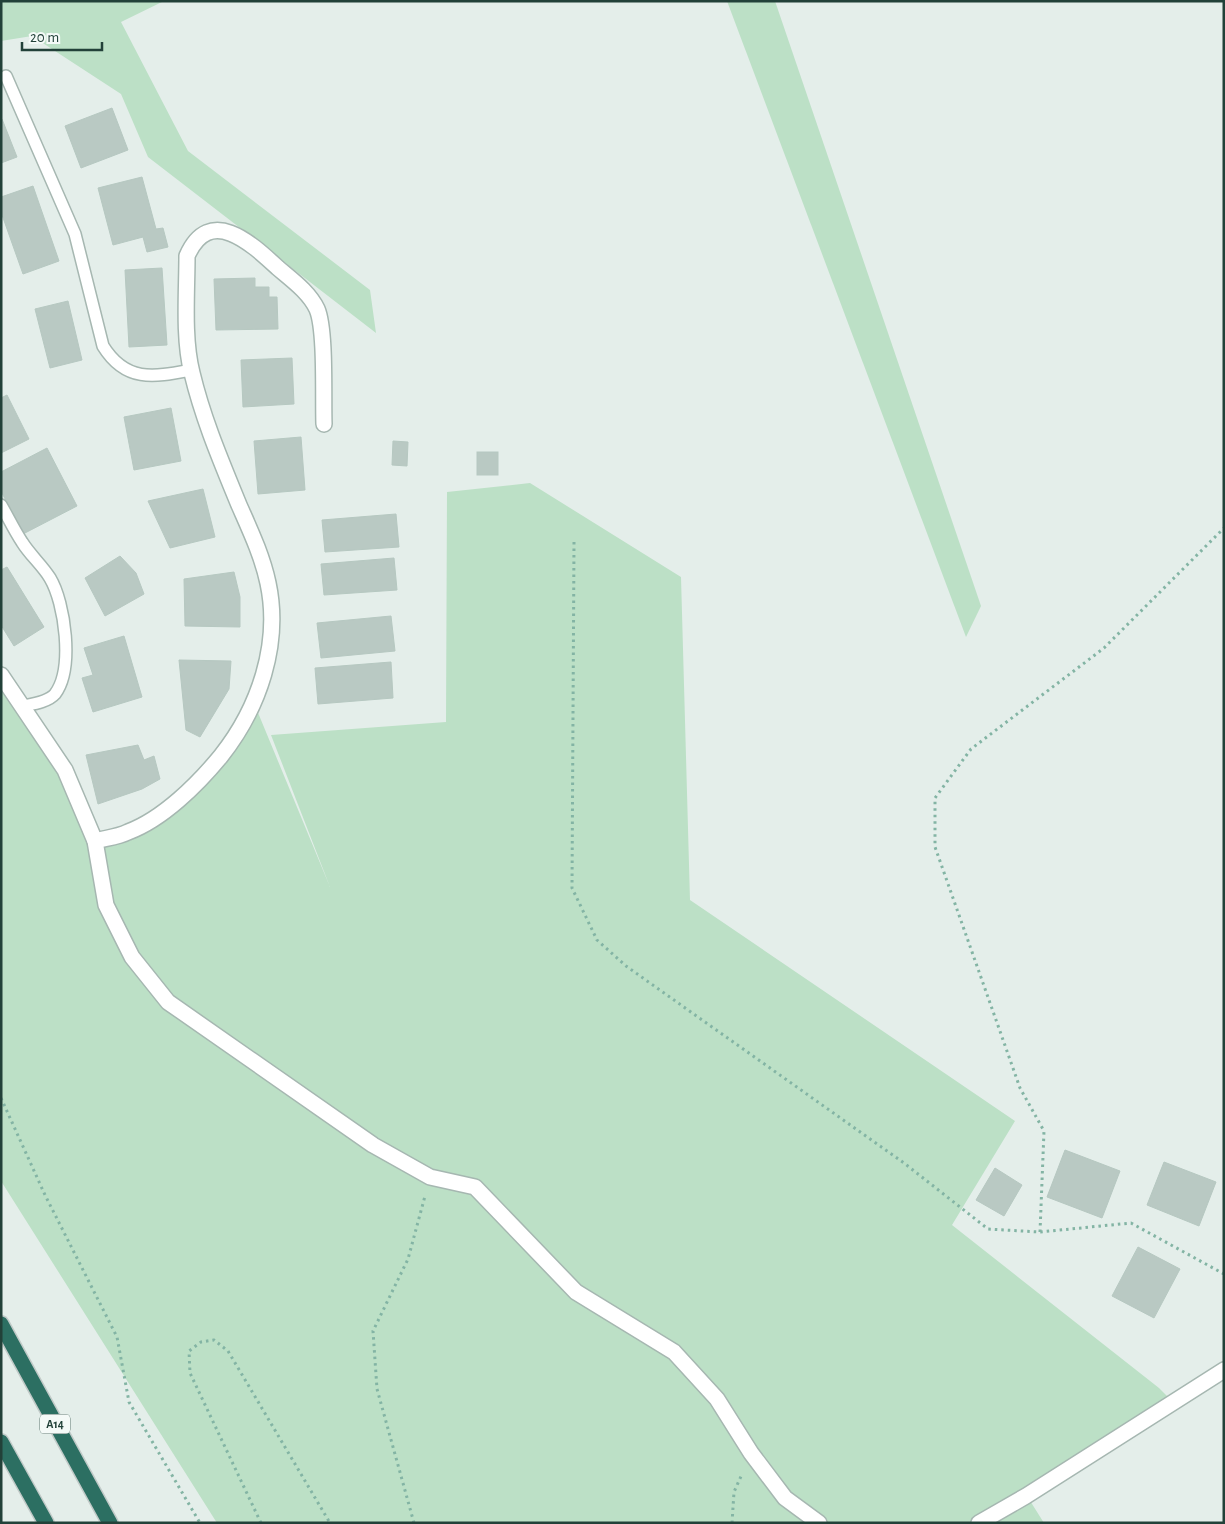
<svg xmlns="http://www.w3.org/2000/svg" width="1225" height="1524" viewBox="0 0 1225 1524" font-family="'Alegreya Sans',sans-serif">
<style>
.green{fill:#bce0c6}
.building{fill:#b9c9c3;stroke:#b6c8c1}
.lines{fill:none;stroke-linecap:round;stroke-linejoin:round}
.service-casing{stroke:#a6b7b1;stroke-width:14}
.minor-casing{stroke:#a6b7b1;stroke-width:18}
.motorway-casing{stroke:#c1cac8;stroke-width:18}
.path{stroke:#83b4a4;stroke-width:3;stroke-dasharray:2.5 4;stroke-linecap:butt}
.service{stroke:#fff;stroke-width:11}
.minor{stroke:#fff;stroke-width:15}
.motorway{stroke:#2c6f62;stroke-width:15}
.labels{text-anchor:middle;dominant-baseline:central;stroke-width:4.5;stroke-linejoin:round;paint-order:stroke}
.shield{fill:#f5faf8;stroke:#617872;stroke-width:1}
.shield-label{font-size:12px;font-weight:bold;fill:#224139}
</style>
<rect width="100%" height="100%" fill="#e4eeea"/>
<g class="green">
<path d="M1,1H164L121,22L188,151L370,290L376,333L148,157L121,94L32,36L1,41Z"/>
<path d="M727,1H775L981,606L966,637Z"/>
<path d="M530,483L681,577L690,900L1015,1121L952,1225L1159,1388L1173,1402L1027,1496L1044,1523H217L1,1181V675L23,706L95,841L172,806L254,703L330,887L271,735L446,722L447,492Z"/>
</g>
<g class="building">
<path d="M112,108L128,150L81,168L65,126Z"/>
<path d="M2,119L17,157L1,163V120Z"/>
<path d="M142,177L156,229L163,228L168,247L147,252L143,237L113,245L98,188Z"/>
<path d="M33,186L59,261L23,274L1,212V197Z"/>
<path d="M162,268L167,345L129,347L125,270Z"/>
<path d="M255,278V287H269V297H277L278,329L216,330L214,279Z"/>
<path d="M68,301L82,360L50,368L35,309Z"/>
<path d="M292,358L294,404L243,407L241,360Z"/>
<path d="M7,395L29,439L1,453V398Z"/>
<path d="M171,408L181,461L134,470L124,417Z"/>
<path d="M301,437L305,490L258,494L254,441Z"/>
<path d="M393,441L408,442L407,466L392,465Z"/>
<path d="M47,448L77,506L23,534L1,491V472Z"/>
<rect x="477" y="452" width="21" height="23"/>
<path d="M203,489L215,537L170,548L148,501Z"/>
<path d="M396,514L399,547L325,552L322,520Z"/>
<path d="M120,556L136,573L144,594L105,616L85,578Z"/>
<path d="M394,558L397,590L324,595L321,564Z"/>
<path d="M7,567L44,627L14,646L1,625V570Z"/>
<path d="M234,572L240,597V627L185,626L184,579Z"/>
<path d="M391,616L395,651L321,658L317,623Z"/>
<path d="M124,636L142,697L93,712L82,678L93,675L84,648Z"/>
<path d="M179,660L231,661L229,689L200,737L186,730Z"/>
<path d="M391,662L393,698L318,704L315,668Z"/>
<path d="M138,745L144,760L154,756L160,779L142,789L98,804L86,755Z"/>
<path d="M1065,1150L1120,1171L1102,1218L1047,1197Z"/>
<path d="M1164,1162L1216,1182L1199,1226L1147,1205Z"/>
<path d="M995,1168L1022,1185L1004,1216L976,1200Z"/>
<path d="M1138,1247L1180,1269L1154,1318L1112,1296Z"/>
</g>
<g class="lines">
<defs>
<g id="service">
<path d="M6,76L75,234L103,346C126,383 154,377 191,370"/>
<path d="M1,505C8,517 14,530 22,542C30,555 42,565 50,578C65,603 74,669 55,694C48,702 33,704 23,706"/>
</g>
<g id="minor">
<path d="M1,675L65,770L95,841L106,905L132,957L168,1002L373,1145L430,1177L475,1187L576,1292L674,1352L717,1399L751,1453L785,1498L819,1523"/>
<path d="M95,841C106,838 118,837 128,832C163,819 198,784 221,756C259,708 281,644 268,583C262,555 250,530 239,505C221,461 203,419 192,373C183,338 187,292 187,256C210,204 252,244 278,268C292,280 309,292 317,309C326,330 323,398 324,424"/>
<path d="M979,1523L1026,1496L1224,1370"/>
</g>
<g id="motorway">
<path d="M1,1324L110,1523"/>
<path d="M1,1442L46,1523"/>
</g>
</defs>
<use href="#service" class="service-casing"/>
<use href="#minor" class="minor-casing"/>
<use href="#motorway" class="motorway-casing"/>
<g class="path">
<path d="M574,542L572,888L597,940L626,966L904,1163L988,1229L1040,1232L1131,1223L1224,1274"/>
<path d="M1,1098L45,1195L117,1337L129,1402L200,1523"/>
<path d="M1040,1232L1044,1131L1020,1088L935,847V798L971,749L1104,648L1224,528"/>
<path d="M261,1523L190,1373L189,1351L201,1342L214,1340L228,1351L330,1523"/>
<path d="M414,1523L377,1389L373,1331L408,1259L425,1196"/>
<path d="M732,1523L734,1492L742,1474"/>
</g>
<use href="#service" class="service"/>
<use href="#minor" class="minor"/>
<use href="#motorway" class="motorway"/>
</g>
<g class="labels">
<rect class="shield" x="40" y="1414.5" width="30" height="19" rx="4"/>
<g class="shield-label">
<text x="55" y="1424">A14</text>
</g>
</g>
<rect width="1225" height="1524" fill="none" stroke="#224139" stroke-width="5"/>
<path d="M22 42v8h80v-8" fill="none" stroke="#224139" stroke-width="2.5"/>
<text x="30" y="42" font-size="15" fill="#224139" stroke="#f5faf8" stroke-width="4" paint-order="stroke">20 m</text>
</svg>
